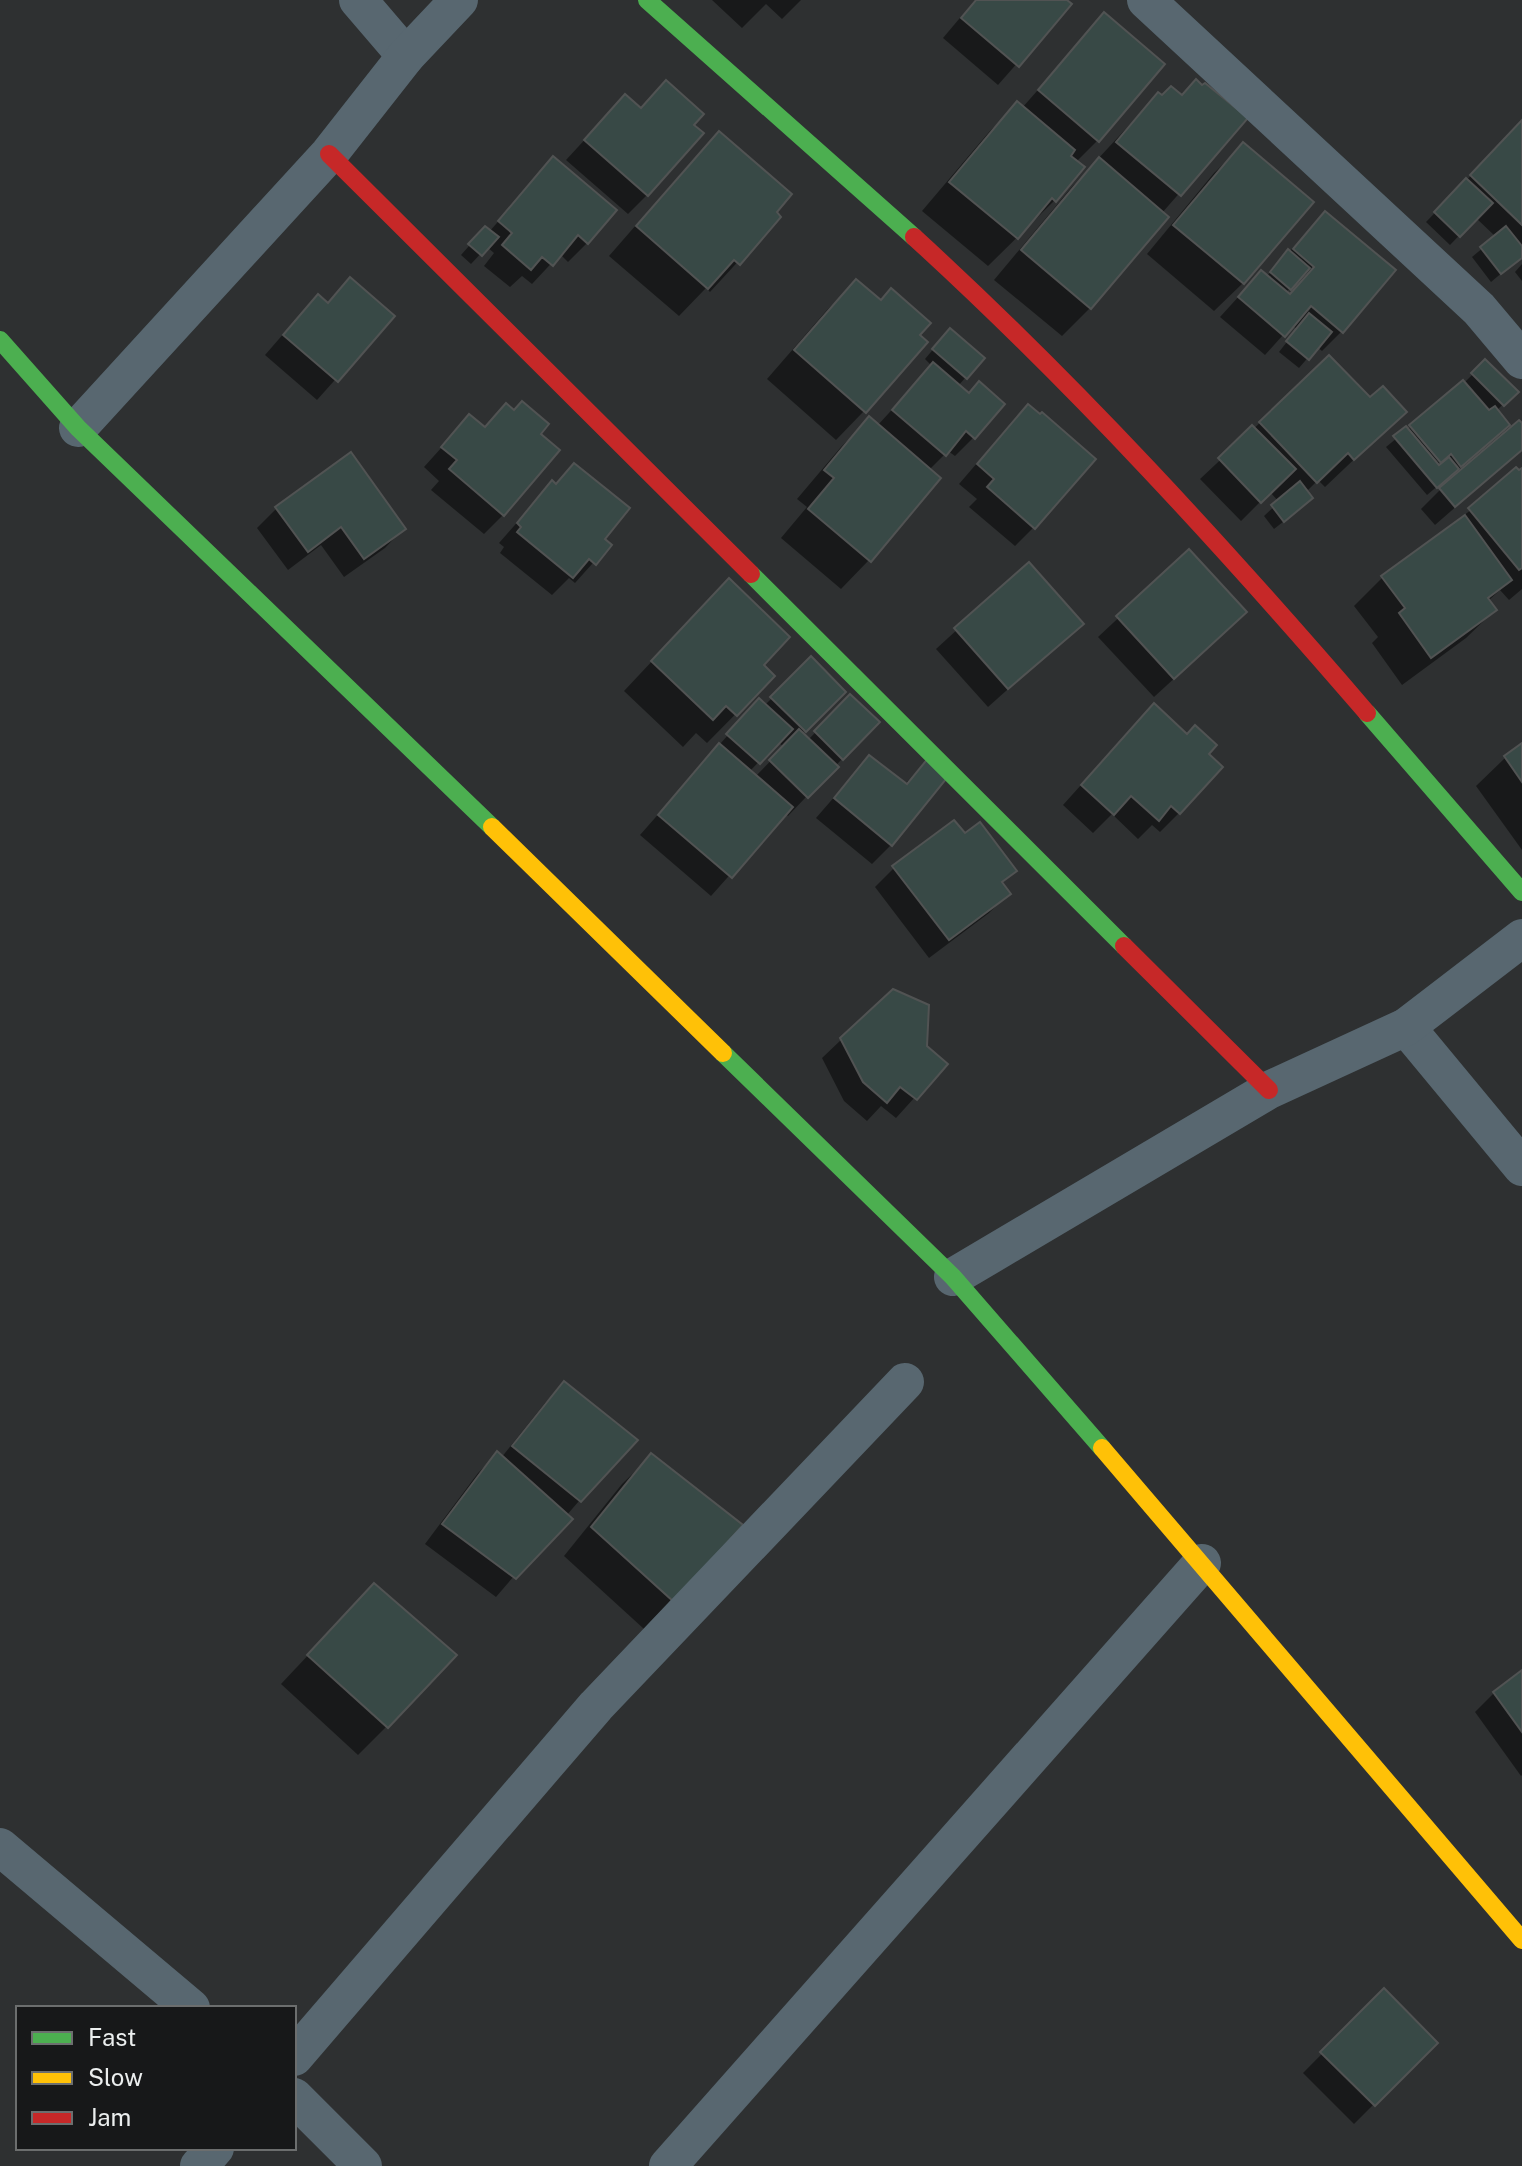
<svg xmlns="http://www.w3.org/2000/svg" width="1522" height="2166" viewBox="0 0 1522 2166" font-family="'Public Sans',sans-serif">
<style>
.shadow{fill:#0007;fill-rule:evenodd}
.building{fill:#384946;stroke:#515353;stroke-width:2}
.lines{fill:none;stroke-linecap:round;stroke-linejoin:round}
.street{stroke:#586770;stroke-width:38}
.fast{stroke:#4caf50;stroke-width:18}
.slow{stroke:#ffc107;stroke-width:18}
.jam{stroke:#c62828;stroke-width:18}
</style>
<rect width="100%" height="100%" fill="#2e3031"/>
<g class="shadow">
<path d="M712,0H801L782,19L766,4L742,28Z"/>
<path d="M975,0H1064L1069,4L998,85L943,38Z"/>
<path d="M1104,15L1098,140L1076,162L1055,200L988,266L922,211L989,132L1017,104L1022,108Z"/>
<path d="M1158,94L1162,97H1181L1245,118L1162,213L1090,308L1062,336L994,280L1071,188Z"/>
<path d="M625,96L640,110L647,195L628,214L566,160Z"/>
<path d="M1522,123V256L1491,282L1472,257L1496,237L1476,218L1450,245L1426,222Z"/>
<path d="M719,133L779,217L710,292L706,288L679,316L609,256L691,162Z"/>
<path d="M1243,145V283L1214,311L1147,254L1214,173Z"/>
<path d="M553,159L587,243L568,262L560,254L532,284L522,276L510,287L484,266L494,253L487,247L471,264L461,255L476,238L489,232Z"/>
<path d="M1325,213L1393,270L1341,332L1322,351L1317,347L1299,368L1279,352L1297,329L1292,325L1265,355L1220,317L1261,272L1266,277ZM1296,283L1298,285L1289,296L1285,293Z"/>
<path d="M1522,264V281L1515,272Z"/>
<path d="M856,282L864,411L836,440L767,379L827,310Z"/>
<path d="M327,304L392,316L317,400L265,355L299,316Z"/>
<path d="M941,340L966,377L958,386L974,437L955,456L948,451L929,470L869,560L841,589L781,538L807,507L797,499L841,447L869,419L877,426L932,366L925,359Z"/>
<path d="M1329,358L1370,400L1404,412L1325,487L1318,480L1306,492L1302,507L1274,529L1264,516L1279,502L1270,492L1241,521L1200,479Z"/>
<path d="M1485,362L1516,392L1496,411L1511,429L1522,426V449L1435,525L1421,509L1443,487L1440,484L1427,495L1386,447L1464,383Z"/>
<path d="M469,417L484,429L538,434L503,515L484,534L431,490L439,481L424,467Z"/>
<path d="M1009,426L1034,527L1015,546L969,507L977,499L959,484Z"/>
<path d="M351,455L404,528L385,548L344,577L321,545L288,570L257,528L276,509Z"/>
<path d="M1522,471V589L1509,600L1500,590L1488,601L1495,610L1466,638L1402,685L1372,643L1378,637L1354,606L1383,577Z"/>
<path d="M552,483L609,545L575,583L569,578L552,595L500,553L504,547L499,543Z"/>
<path d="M1189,552L1226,631L1154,697L1098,637Z"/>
<path d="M1029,564L1081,624L988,707L936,649Z"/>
<path d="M701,609L773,676L707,743L696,733L683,747L624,691Z"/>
<path d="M811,659L843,692L801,734L808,740L850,697L877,722L788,816L785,813L711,896L640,835L750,710L764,706ZM778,742L784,747L755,777L749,772Z"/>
<path d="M1135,725L1206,754L1179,813L1160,832L1152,825L1138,839L1112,814L1093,833L1063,805Z"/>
<path d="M1522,746V850L1476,786L1505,758Z"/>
<path d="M934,753L891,845L872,864L816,818L869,757L904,785Z"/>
<path d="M965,836L1015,870L1001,884L1008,894L989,913L929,958L875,887L894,868Z"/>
<path d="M842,1039L925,1047L945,1064L896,1118L881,1106L867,1121L844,1101L822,1058Z"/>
<path d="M564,1384L579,1501L496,1597L425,1544L478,1473L497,1454L501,1458L545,1403Z"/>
<path d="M651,1456L740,1525L644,1629L564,1556L622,1484Z"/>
<path d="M374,1585L387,1726L358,1755L281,1684Z"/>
<path d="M1522,1673V1775L1521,1776L1475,1712L1494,1693Z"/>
<path d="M1384,1991L1435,2043L1354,2124L1303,2073Z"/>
</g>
<g class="building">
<path d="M976,0H1067L1072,4L1019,67L961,18Z"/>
<path d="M1104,12L1165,64L1099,142L1038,90Z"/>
<path d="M1196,79L1202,85L1205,83L1248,118L1181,196L1116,142L1158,92L1162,95L1171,86L1182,95Z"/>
<path d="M666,80L704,114L694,125L704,133L648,196L584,140L625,94L641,108Z"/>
<path d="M1017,101L1075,150L1071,156L1085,167L1056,202L1052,198L1018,239L949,182Z"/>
<path d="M1522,120V225L1470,175Z"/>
<path d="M719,131L792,194L777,212L781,217L740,265L734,260L708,289L636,226Z"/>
<path d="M1243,142L1314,202L1244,284L1173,225Z"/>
<path d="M553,156L617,210L588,244L578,235L553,266L542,257L531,270L502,245L512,233L498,221Z"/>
<path d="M1099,157L1169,217L1091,309L1021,250Z"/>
<path d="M1466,178L1493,203L1460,237L1434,212Z"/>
<path d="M1325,211L1396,270L1343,333L1311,306L1285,337L1238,297L1261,270L1290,294L1314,267L1293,249Z"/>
<path d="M485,226L499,237L482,256L468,244Z"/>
<path d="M1506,226L1522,246V258L1501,274L1480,247Z"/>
<path d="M1288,249L1310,268L1291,290L1270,272Z"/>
<path d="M350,277L395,316L338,382L283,335L318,294L328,303Z"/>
<path d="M856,279L881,300L891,288L931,323L920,335L928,342L866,413L794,350Z"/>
<path d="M1309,313L1332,332L1309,360L1286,341Z"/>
<path d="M950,328L985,358L967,379L932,349Z"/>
<path d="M1329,355L1370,397L1383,386L1407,412L1354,460L1348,453L1317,483L1259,422Z"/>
<path d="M1485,359L1519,392L1504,406L1471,373Z"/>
<path d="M933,362L969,393L979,381L1005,404L975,439L966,431L946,456L892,410Z"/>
<path d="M1463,380L1489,410L1495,406L1510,425L1461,467L1451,454L1441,463L1409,425Z"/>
<path d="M522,401L549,424L541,434L560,450L504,516L449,469L457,460L441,447L469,414L485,427L506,403L514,410Z"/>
<path d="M1028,404L1040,414L1042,412L1096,459L1035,529L987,487L994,479L977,464Z"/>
<path d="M869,416L941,478L871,562L808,509L834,478L824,470Z"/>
<path d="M1519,420L1522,423V450L1455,507L1439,488Z"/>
<path d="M1252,425L1296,469L1261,503L1218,458Z"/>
<path d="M1406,426L1439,465L1449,457L1459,469L1437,488L1393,436Z"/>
<path d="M351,452L406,529L364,559L341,527L308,552L275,507Z"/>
<path d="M574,463L630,508L605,539L612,545L596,565L589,559L573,578L517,532L521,527L517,523L552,480L556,484Z"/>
<path d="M1516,467L1519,470L1522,468V568L1519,570L1468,508Z"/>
<path d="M1300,481L1313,498L1284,522L1271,505Z"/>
<path d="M1465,515L1512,580L1488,598L1497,610L1431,658L1399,613L1405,608L1381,576Z"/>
<path d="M1189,549L1247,612L1174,679L1116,616Z"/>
<path d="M1029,562L1084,624L1008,689L954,628Z"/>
<path d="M729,578L790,637L764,665L775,676L737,716L726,706L713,720L651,661Z"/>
<path d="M811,656L846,692L806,732L770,697Z"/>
<path d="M850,694L880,722L843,760L814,731Z"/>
<path d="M759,698L793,729L760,764L726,734Z"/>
<path d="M1154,703L1187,734L1195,725L1217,745L1209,754L1223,767L1180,814L1171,806L1159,821L1131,796L1114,815L1081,785Z"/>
<path d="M799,729L839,767L808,798L769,760Z"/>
<path d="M719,743L793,807L732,878L658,815Z"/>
<path d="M1522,743V782L1504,756Z"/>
<path d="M934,751L955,768L892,846L834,798L869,755L907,784Z"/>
<path d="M954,820L965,833L980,822L1017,871L1002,882L1011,894L949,940L892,866Z"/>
<path d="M893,989L929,1005L927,1046L948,1064L917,1100L900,1087L887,1103L863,1082L840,1038Z"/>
<path d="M564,1381L638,1440L581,1502L512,1446Z"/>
<path d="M497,1451L573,1519L516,1579L442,1524Z"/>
<path d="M651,1453L743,1525L674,1602L591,1527Z"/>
<path d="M374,1583L457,1655L388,1728L307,1655Z"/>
<path d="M1522,1670V1732L1493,1692Z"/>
<path d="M1384,1988L1438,2043L1375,2106L1320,2052Z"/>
</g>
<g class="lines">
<g class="street">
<path d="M358,0L406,56"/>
<path d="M1146,0L1479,309L1522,360"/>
<path d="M78,428L329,154L406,56L459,0"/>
<path d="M1406,1027L1522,1167"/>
<path d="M953,1277L1269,1090L1406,1027L1522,938"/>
<path d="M0,1847L191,2008"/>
<path d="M294,2057L596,1706L905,1382"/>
<path d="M294,2097L363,2166"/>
<path d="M199,2166L215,2148"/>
<path d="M668,2166L1202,1563"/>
</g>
<g class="fast">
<path d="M647,0L914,237"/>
<path d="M0,340L78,428L492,827"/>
<path d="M751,574L1124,946"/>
<path d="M1367,713L1522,892"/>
<path d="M723,1053L953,1277L1102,1448"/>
</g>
<g class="slow">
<path d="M492,827L723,1053"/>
<path d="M1102,1448L1522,1940"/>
</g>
<g class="jam">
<path d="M329,154L751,574"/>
<path d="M914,237C1076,385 1224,547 1367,713"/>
<path d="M1124,946L1269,1090"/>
</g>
</g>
<rect x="16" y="2006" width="280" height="144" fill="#171819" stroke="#6c6e6e" stroke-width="2"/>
<rect x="32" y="2032" width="40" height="12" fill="#4caf50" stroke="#6c6e6e" stroke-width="2"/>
<text x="88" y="2046" font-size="24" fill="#ebeeee">Fast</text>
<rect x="32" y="2072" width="40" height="12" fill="#ffc107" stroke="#6c6e6e" stroke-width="2"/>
<text x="88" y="2086" font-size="24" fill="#ebeeee">Slow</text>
<rect x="32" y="2112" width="40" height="12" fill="#c62828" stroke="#6c6e6e" stroke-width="2"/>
<text x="88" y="2126" font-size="24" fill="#ebeeee">Jam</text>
</svg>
